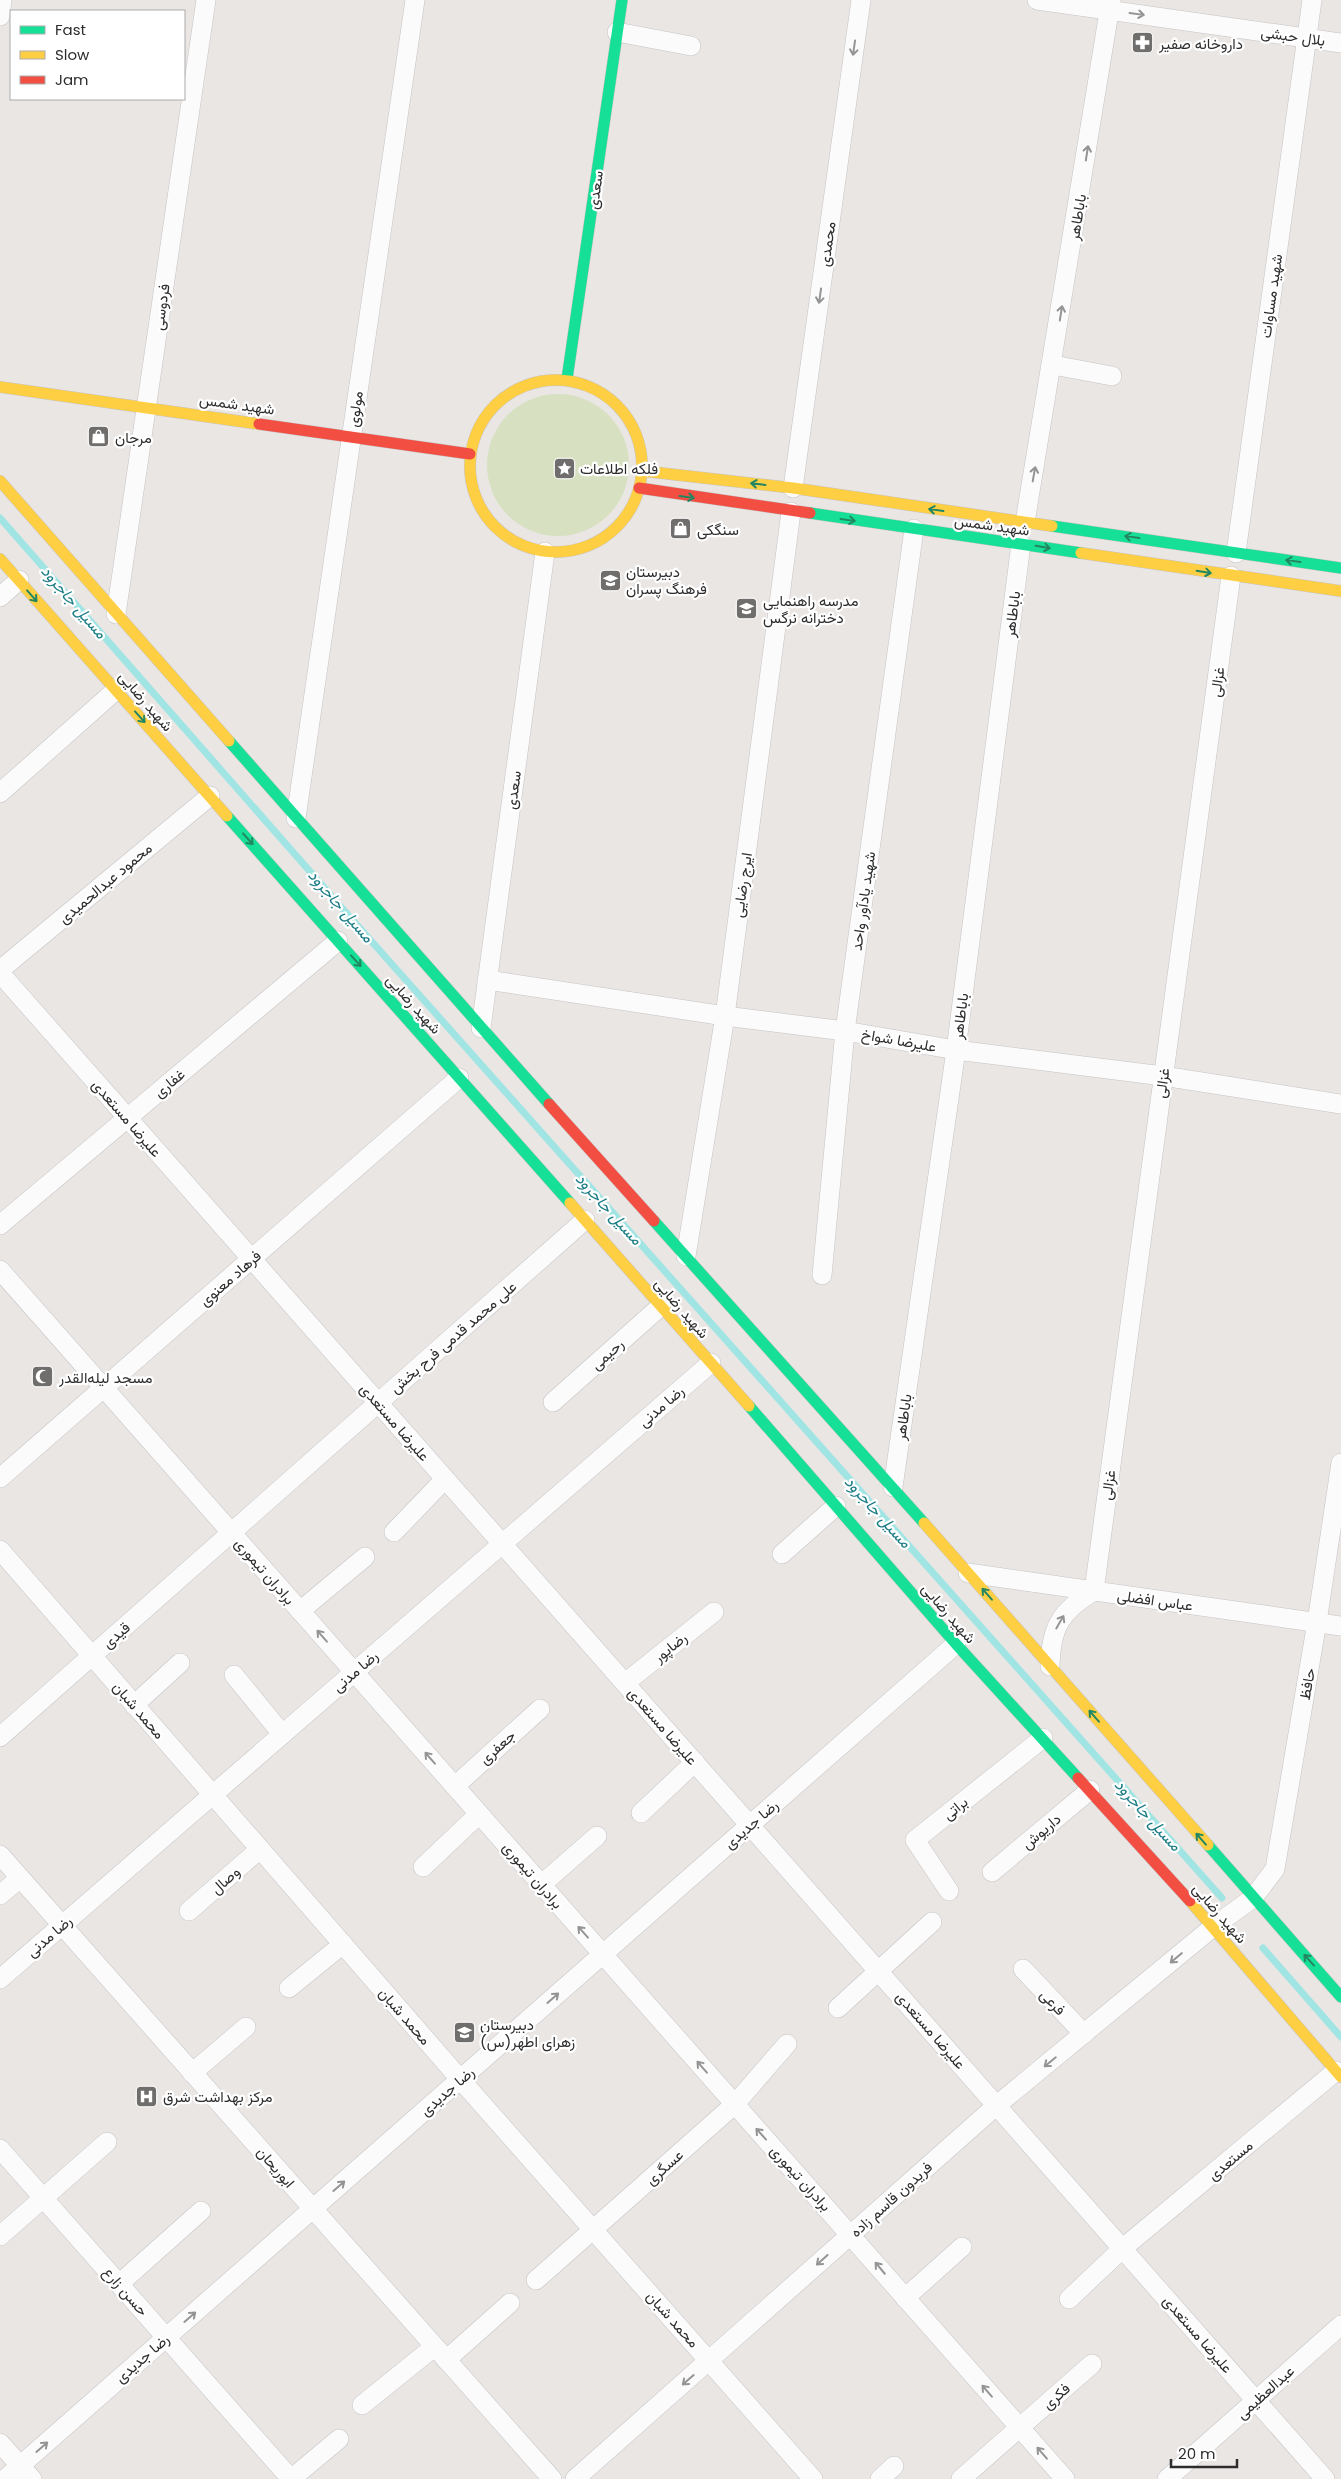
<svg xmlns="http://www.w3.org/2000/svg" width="1341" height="2479" viewBox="0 0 1341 2479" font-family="Poppins,Vazirmatn,sans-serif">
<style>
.green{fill:#d7e1c1}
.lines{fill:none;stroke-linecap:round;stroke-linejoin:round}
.stream{stroke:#a0e4e3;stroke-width:7}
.street-casing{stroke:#c5c3c4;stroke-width:20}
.fast-casing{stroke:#c5c3c4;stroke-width:12}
.slow-casing{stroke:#c5c3c4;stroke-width:12}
.jam-casing{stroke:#c5c3c4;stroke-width:12}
.street{stroke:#fcfbfb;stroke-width:19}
.fast{stroke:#16e098;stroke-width:11}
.slow{stroke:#ffcf43;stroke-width:11}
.jam{stroke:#f24e42;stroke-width:11}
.oneway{stroke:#949494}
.oneway2{stroke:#228662}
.labels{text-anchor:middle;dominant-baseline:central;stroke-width:4.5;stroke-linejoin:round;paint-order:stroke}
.street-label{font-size:15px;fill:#2d2d2d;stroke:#fff}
.poi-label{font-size:15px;fill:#2d2d2d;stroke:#fff;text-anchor:start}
.water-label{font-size:16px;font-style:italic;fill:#1b7d85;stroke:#fff}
</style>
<rect width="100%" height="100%" fill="#eae6e4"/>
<circle class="green" cx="558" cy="465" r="71"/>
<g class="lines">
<g class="stream">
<path d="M0,518L349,916L1222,1898"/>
<path d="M1263,1948L1341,2037"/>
</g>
<defs>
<g id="street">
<path d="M1037,0L1341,43"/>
<path d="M0,16L2,0"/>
<path d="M617,32L691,46"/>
<path d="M1053,365L1112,376"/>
<path d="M793,488L861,0"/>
<path d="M1025,522L1111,0"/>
<path d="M1236,553L1312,0"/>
<path d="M0,597L19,580"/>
<path d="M116,614L206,0"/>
<path d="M0,793L116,690"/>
<path d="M296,818L415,0"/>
<path d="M0,970L210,796"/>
<path d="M0,973L1325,2479"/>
<path d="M487,980L725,1016L845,1031L956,1050L1163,1076L1341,1104"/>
<path d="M481,1028L545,552"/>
<path d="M0,1225L338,941"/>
<path d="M686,1256L725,1016L791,512"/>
<path d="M0,1270L1065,2479"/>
<path d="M822,1275L845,1031L914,529"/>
<path d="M553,1402L661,1306"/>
<path d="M0,1478L459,1078"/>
<path d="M893,1487L956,1050L1021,544"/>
<path d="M394,1532L445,1479"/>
<path d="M0,1550L460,2079L813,2479"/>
<path d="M782,1554L836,1506"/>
<path d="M968,1573L1341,1626"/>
<path d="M300,1611L365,1557"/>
<path d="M1050,1666C1051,1628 1060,1611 1094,1591L1231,576"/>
<path d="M234,1675L282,1734"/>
<path d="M625,1683L714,1612"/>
<path d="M134,1705L180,1663"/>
<path d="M0,1737L585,1220"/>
<path d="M455,1786L540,1709"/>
<path d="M641,1813L695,1762"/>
<path d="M0,1855L552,2479"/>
<path d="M423,1867L479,1814"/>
<path d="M992,1872L1090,1790"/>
<path d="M541,1885L597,1836"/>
<path d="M949,1891L915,1840L1043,1738"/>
<path d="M0,1895L20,1878"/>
<path d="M189,1911L260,1849"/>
<path d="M1023,1969L1084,2034"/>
<path d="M0,1979L711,1363"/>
<path d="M289,1988L343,1944"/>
<path d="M838,2008L932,1922"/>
<path d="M192,2073L246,2027"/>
<path d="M0,2149L291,2479"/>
<path d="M0,2236L107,2142"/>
<path d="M536,2280L735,2104L787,2044"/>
<path d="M119,2284L201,2211"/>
<path d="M905,2298L962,2247"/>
<path d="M1069,2299L1123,2248L1336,2071"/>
<path d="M446,2360L510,2303"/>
<path d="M362,2405L434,2347"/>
<path d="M0,2443L32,2479"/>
<path d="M5,2479L956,1644"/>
<path d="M291,2479L339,2439"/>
<path d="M575,2479L997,2105L1213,1927L1253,1898L1275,1869L1317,1622L1341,1463"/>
<path d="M880,2479L894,2466"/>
<path d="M961,2479L1092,2364"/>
<path d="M1167,2479L1341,2325"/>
</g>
<g id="fast">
<path d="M567,379L622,0"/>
<path d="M810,513L1081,553"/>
<path d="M1052,526L1341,568"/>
<path d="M229,741L549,1104"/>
<path d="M227,816L570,1203"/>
<path d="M654,1221L924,1523"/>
<path d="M749,1406L956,1644L1078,1778"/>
<path d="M1208,1845L1341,1997"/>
</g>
<g id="slow">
<circle cx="556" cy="466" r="86"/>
<path d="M0,387L259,424"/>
<path d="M643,471L793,488L1052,526"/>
<path d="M0,481L229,741"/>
<path d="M1081,553L1341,591"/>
<path d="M0,559L227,816"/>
<path d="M570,1203L749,1406"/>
<path d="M924,1523L1208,1845"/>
<path d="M1190,1901L1341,2077"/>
</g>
<g id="jam">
<path d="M259,424L470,454"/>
<path d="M639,488L810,513"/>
<path d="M549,1104L654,1221"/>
<path d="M1078,1778L1190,1901"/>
</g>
</defs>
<use href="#street" class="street-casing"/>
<use href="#fast" class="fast-casing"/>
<use href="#slow" class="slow-casing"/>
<use href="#jam" class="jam-casing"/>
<use href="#street" class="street"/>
<use href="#fast" class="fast"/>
<use href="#slow" class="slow"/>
<use href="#jam" class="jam"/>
</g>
<defs><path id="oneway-shaft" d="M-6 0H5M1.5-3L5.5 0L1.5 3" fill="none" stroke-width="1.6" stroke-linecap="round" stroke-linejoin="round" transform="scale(1.25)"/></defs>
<g class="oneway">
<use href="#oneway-shaft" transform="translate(1137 14) rotate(8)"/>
<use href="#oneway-shaft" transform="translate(854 48) rotate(98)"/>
<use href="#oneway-shaft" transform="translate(1087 153) rotate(-81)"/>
<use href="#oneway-shaft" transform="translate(820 296) rotate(98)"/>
<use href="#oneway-shaft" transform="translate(1061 313) rotate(-81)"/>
<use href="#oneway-shaft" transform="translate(1034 474) rotate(-80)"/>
<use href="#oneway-shaft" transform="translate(1060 1622) rotate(-60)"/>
<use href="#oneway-shaft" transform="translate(322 1636) rotate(-131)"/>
<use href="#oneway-shaft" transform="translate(430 1758) rotate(-131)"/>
<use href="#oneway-shaft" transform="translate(583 1932) rotate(-132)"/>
<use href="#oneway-shaft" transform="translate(1176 1958) rotate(140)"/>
<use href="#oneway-shaft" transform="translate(553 1998) rotate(-41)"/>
<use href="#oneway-shaft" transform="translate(1050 2062) rotate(141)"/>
<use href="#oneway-shaft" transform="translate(702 2067) rotate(-131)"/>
<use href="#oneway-shaft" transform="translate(761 2134) rotate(-132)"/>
<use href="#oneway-shaft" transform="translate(339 2186) rotate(-41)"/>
<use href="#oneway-shaft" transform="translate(822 2260) rotate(138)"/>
<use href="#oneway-shaft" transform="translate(880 2268) rotate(-130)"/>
<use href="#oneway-shaft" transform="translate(190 2317) rotate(-41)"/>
<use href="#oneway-shaft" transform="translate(688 2380) rotate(139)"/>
<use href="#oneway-shaft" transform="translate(987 2391) rotate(-131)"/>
<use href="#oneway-shaft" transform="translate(42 2447) rotate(-41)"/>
<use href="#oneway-shaft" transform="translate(1042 2453) rotate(-131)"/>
</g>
<g class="oneway2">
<use href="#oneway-shaft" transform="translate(758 484) rotate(-173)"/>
<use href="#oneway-shaft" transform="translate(687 497) rotate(8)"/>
<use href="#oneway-shaft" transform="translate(936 510) rotate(-172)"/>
<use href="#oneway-shaft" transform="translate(848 520) rotate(8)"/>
<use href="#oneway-shaft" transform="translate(1132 537) rotate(-172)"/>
<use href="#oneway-shaft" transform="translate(1043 547) rotate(9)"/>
<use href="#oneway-shaft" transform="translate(1293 561) rotate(-172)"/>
<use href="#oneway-shaft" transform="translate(1204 572) rotate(9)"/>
<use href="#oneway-shaft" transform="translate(32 596) rotate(49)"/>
<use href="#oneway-shaft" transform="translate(140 717) rotate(48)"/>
<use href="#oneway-shaft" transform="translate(248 839) rotate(48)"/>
<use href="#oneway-shaft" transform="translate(356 961) rotate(48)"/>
<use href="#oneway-shaft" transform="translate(987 1594) rotate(-131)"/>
<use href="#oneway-shaft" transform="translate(1094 1716) rotate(-131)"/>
<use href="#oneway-shaft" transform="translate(1201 1839) rotate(-131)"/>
<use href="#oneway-shaft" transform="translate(1309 1960) rotate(-132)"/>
</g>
<defs>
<symbol id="pharmacy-square" viewBox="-11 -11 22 22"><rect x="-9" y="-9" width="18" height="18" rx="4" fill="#6f6e6d" stroke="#fff"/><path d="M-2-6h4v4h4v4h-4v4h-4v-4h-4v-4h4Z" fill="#fff"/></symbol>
<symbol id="shop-square" viewBox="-11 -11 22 22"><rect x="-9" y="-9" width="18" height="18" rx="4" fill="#6f6e6d" stroke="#fff"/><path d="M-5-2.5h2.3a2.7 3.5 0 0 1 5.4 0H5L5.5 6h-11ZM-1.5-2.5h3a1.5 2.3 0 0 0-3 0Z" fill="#fff"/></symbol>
<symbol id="sight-square" viewBox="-11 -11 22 22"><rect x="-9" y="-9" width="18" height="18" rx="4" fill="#6f6e6d" stroke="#fff"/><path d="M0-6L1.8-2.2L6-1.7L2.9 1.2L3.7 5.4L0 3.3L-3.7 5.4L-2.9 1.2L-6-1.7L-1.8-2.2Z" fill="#fff"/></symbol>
<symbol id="school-square" viewBox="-11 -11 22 22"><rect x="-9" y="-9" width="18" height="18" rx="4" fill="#6f6e6d" stroke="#fff"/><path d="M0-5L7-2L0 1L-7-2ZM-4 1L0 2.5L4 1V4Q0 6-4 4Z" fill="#fff"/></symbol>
<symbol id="mosque-square" viewBox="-11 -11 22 22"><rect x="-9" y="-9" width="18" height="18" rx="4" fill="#6f6e6d" stroke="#fff"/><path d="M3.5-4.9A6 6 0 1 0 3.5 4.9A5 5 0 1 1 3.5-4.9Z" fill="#fff"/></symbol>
<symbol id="hospital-square" viewBox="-11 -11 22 22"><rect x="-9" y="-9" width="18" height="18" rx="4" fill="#6f6e6d" stroke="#fff"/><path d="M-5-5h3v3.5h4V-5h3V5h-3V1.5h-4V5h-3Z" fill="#fff"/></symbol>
</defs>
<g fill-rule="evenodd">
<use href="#pharmacy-square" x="1130" y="30" width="25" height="25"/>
<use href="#shop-square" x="86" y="424" width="25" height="25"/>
<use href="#sight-square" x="552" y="456" width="25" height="25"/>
<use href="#shop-square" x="668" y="516" width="25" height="25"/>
<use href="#school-square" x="598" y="568" width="25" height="25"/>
<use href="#school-square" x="734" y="596" width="25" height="25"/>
<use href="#mosque-square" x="30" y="1364" width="25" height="25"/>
<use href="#school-square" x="452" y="2020" width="25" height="25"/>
<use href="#hospital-square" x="134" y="2084" width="25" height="25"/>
</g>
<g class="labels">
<g class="street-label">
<text transform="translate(1293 36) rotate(8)">بلال حبشی</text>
<text transform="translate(595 190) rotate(-82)">سعدی</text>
<text transform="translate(1077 217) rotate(-81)">باباطاهر</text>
<text transform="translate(827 244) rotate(-82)">محمدی</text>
<text transform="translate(1271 296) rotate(-82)">شهید مساوات</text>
<text transform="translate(161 307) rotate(-82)">فردوسی</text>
<text transform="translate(237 404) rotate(8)">شهید شمس</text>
<text transform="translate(355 409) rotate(-82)">مولوی</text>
<text transform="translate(992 525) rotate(8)">شهید شمس</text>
<text transform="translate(1012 614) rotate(-83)">باباطاهر</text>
<text transform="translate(1217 682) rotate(-82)">غزالی</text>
<text transform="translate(146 701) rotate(49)">شهید رضایی</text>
<text transform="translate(513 790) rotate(-82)">سعدی</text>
<text transform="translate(105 883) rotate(-40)">محمود عبدالحمیدی</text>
<text transform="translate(742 885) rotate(-82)">ایرج رضایی</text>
<text transform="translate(863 901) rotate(-82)">شهید یادآور واحد</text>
<text transform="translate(414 1004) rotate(48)">شهید رضایی</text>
<text transform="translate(960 1016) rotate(-83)">باباطاهر</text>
<text transform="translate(899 1040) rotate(10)">علیرضا شواخ</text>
<text transform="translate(169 1083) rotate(-40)">غفاری</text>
<text transform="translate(1162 1083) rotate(-82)">غزالی</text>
<text transform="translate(127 1118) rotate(49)">علیرضا مستعدی</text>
<text transform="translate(230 1278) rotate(-41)">فرهاد معنوی</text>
<text transform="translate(682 1308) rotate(49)">شهید رضایی</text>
<text transform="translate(453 1337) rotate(-41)">علی محمد قدمی فرح بخش</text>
<text transform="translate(607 1354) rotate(-42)">رحیمی</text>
<text transform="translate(661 1406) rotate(-41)">رضا مدنی</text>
<text transform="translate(903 1417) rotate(-82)">باباطاهر</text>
<text transform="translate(395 1422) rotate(49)">علیرضا مستعدی</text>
<text transform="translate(1108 1485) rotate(-82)">غزالی</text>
<text transform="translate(265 1571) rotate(49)">برادران تیموری</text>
<text transform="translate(1155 1600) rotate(8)">عباس افضلی</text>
<text transform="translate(949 1613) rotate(49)">شهید رضایی</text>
<text transform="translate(116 1635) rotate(-41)">قیدی</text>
<text transform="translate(670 1647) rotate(-39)">رضاپور</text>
<text transform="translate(355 1671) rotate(-41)">رضا مدنی</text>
<text transform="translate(1307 1684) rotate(-80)">حافظ</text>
<text transform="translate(139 1710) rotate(49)">محمد شبان</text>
<text transform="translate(663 1726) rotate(49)">علیرضا مستعدی</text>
<text transform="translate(497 1747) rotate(-42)">جعفری</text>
<text transform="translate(955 1808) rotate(-39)">براتی</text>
<text transform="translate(751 1824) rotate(-41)">رضا جدیدی</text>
<text transform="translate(1041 1831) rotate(-40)">داریوش</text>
<text transform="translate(533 1875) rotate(49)">برادران تیموری</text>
<text transform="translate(225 1880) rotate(-42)">وصال</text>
<text transform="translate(1220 1913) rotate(49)">شهید رضایی</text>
<text transform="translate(49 1936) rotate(-41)">رضا مدنی</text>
<text transform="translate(1053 2002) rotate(47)">فرعی</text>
<text transform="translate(405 2016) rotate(49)">محمد شبان</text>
<text transform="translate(931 2030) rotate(49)">علیرضا مستعدی</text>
<text transform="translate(447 2091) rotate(-41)">رضا جدیدی</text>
<text transform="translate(1230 2160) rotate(-40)">مستعدی</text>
<text transform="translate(276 2167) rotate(49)">ابوریحان</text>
<text transform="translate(664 2167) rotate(-42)">عسگری</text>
<text transform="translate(801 2178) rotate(48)">برادران تیموری</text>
<text transform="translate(891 2199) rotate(-42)">فریدون قاسم زاده</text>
<text transform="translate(126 2291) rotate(49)">حسن زارع</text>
<text transform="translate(673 2319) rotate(48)">محمد شبان</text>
<text transform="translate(1198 2334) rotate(49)">علیرضا مستعدی</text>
<text transform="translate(142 2358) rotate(-41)">رضا جدیدی</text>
<text transform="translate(1265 2392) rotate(-42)">عبدالعظیمی</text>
<text transform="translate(1056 2396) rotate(-41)">فکری</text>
</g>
<g class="poi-label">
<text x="1159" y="43">داروخانه صفیر</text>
<text x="115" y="437">مرجان</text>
<text x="580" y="468">فلکه اطلاعات</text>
<text x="697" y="529">سنگکی</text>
<text x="626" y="571">دبیرستان<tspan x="626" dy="17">فرهنگ پسران</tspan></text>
<text x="763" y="600">مدرسه راهنمایی<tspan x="763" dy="17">دخترانه نرگس</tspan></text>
<text x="59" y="1377">مسجد لیله‌القدر</text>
<text x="480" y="2024">دبیرستان<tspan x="480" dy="17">زهرای اطهر(س)</tspan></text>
<text x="163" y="2096">مرکز بهداشت شرق</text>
</g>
<g class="water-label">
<text transform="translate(74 602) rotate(49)">مسیل جاجرود</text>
<text transform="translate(341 906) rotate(49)">مسیل جاجرود</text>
<text transform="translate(609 1209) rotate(48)">مسیل جاجرود</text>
<text transform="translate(878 1512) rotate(48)">مسیل جاجرود</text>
<text transform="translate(1148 1815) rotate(48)">مسیل جاجرود</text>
</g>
</g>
<rect x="10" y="10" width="175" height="90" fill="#ffffff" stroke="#ababab"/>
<rect x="20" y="26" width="25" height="8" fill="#16e098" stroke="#ababab"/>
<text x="55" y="35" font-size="15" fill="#2d2d2d">Fast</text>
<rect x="20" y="51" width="25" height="8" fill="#ffcf43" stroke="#ababab"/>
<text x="55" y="60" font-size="15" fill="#2d2d2d">Slow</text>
<rect x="20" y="76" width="25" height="8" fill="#f24e42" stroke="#ababab"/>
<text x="55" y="85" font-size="15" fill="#2d2d2d">Jam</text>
<path d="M1171 2459v8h66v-8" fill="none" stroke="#2d2d2d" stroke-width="2.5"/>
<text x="1178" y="2459" font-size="15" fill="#2d2d2d" stroke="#ffffff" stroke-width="4" paint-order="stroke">20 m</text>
</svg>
